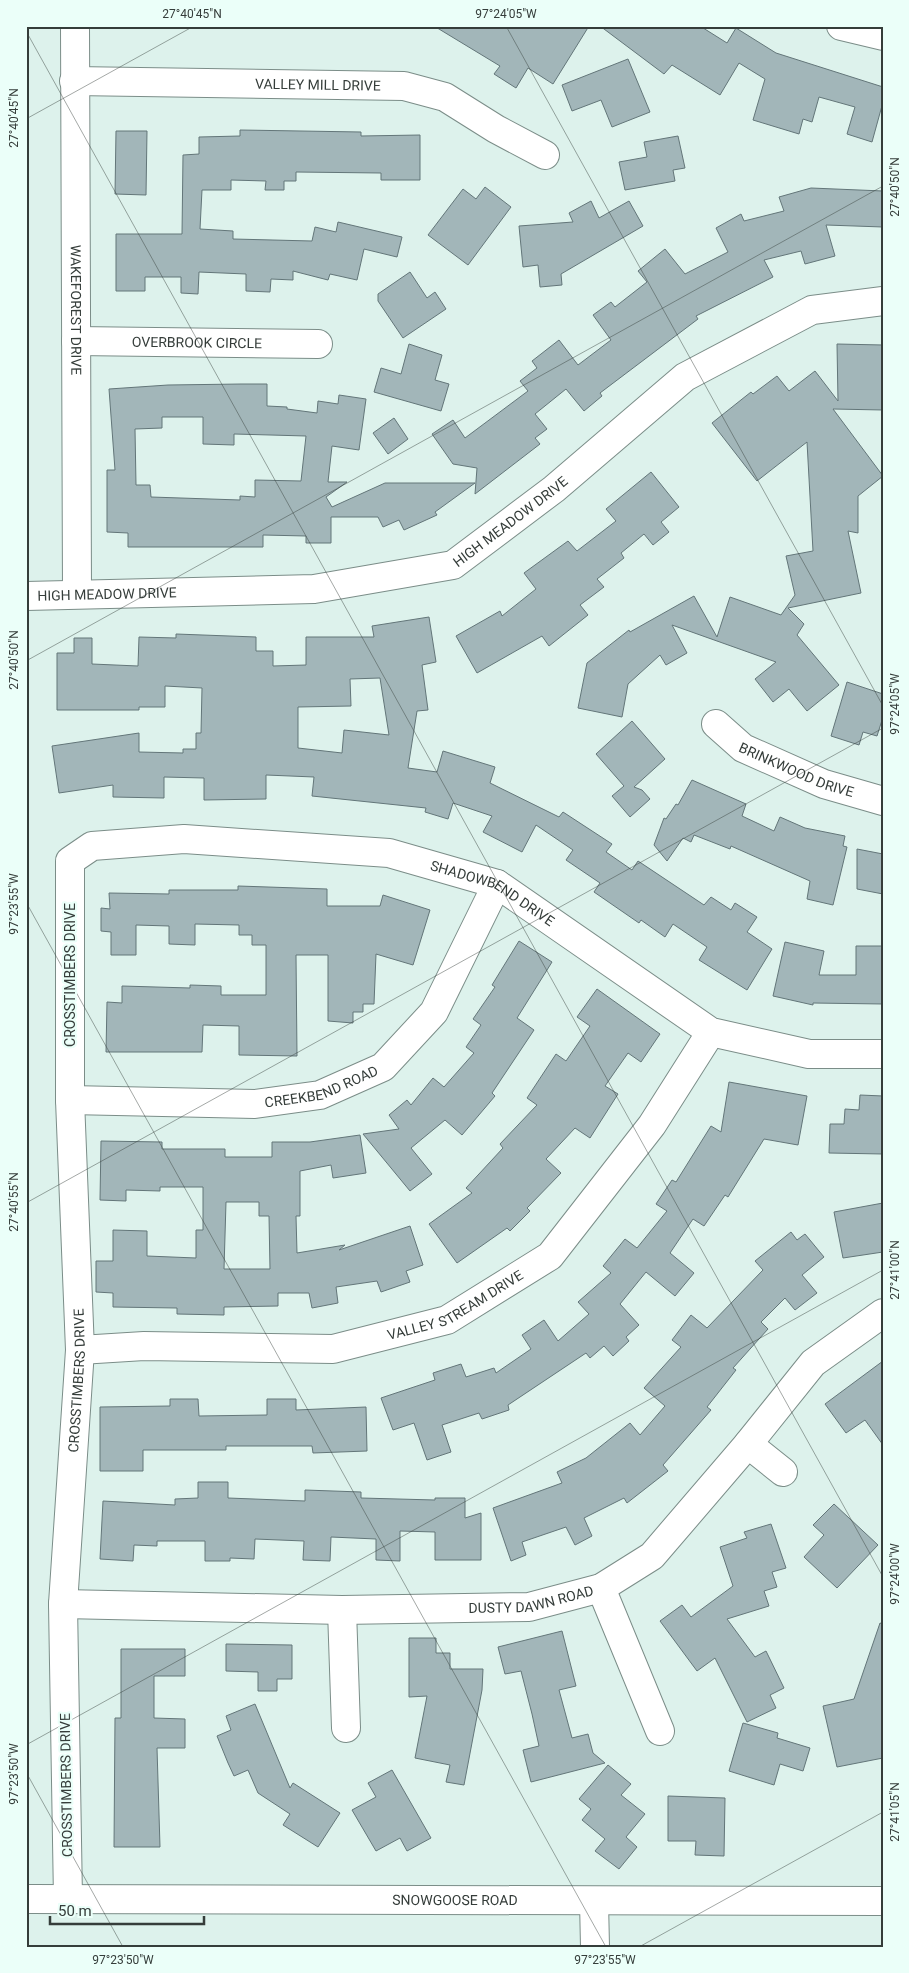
<svg xmlns="http://www.w3.org/2000/svg" width="909" height="1973" viewBox="0 0 909 1973" font-family="Roboto,sans-serif">
<style>
.building{fill:#a2b6b9;stroke:#637679;fill-rule:evenodd}
.lines{fill:none;stroke-linecap:round;stroke-linejoin:round}
.minor-casing{stroke:#7b8d88;stroke-width:30}
.minor{stroke:#fff;stroke-width:28}
.ticks{fill:none;stroke:#353d3a;stroke-width:1;stroke-opacity:0.45}
.labels{text-anchor:middle;dominant-baseline:central;stroke-width:4.5;stroke-linejoin:round;paint-order:stroke}
.street-label{font-size:14px;fill:#353d3a;stroke:#ebfff9}
.neatline{fill:none;stroke:#353d3a;stroke-width:2}
.ticks-label{font-size:12px;text-anchor:middle;fill:#353d3a}
</style>
<rect width="100%" height="100%" fill="#ddf2ec"/>
<g class="building">
<path d="M434,26H589L553,84L528,68L516,88L494,74L500,66Z"/>
<path d="M600,26H700L727,43L736,28L776,53L883,87V102L872,142L847,134L855,107L819,97L812,122L803,119L799,134L753,120L765,79L739,63L720,95L672,65L664,74Z"/>
<path d="M628,59L650,112L612,127L601,100L572,111L562,85Z"/>
<path d="M240,130L361,132V136L420,135V180H381V173L296,172V181H284V190H265L266,181L231,180V190H202L200,229L233,231V239L312,241L315,227L336,232L338,222L402,237L397,257L364,249L357,280L330,274L328,280L293,271V280L271,279L270,292L246,291V274L199,272L198,294L181,293V277H145V291H116V234H182L183,155L199,154V137L240,136Z"/>
<path d="M116,131H147L146,195L115,194Z"/>
<path d="M678,136L685,168L673,170L675,181L625,190L619,162L647,157L644,142Z"/>
<path d="M485,187L511,207L468,265L428,235L463,189L476,199Z"/>
<path d="M811,188L883,191V227L826,225L835,256L805,264L801,251L764,260L773,277L696,316L698,319L600,393L602,396L584,411L566,389L535,414L547,429L535,438L540,444L475,494L477,468L453,464L432,434L453,420L465,438L528,391L520,381L537,368L532,361L559,340L578,365L611,340L593,315L611,302L615,307L647,282L638,271L665,249L685,274L728,252L716,228L741,214L744,221L784,211L779,197Z"/>
<path d="M591,201L599,218L629,201L643,226L561,274L562,285L540,287L538,265L523,267L519,226L573,222L569,213Z"/>
<path d="M410,272L427,298L435,292L446,309L403,338L378,301V294Z"/>
<path d="M409,344L442,355L435,380L449,384L441,411L374,392L381,368L401,374Z"/>
<path d="M837,344L883,345V410L833,409L883,476L858,496V533L848,531L861,593L788,608L804,624L797,635L839,685L807,711L789,689L773,702L755,679L776,662L672,625L687,653L666,665L660,655L628,684L622,717L578,708L587,663L629,630L630,632L694,596L717,637L730,597L781,615L795,595L786,556L813,551L807,442L757,481L712,423L751,392L753,394L777,376L789,391L815,371L838,401Z"/>
<path d="M241,384H267V406L287,407V409L317,413L318,401L338,404L339,395L366,399L359,450L332,446L328,482H347L326,497L332,507L385,483H475L435,512L437,515L404,530L399,520L383,527L378,517H331V543H306V536L263,535V547H128V533L107,532V470H115L109,389L168,385ZM162,417H203V444L234,445V434L306,436L301,481L255,480V497L240,496V500L151,497L150,485H136L135,429L162,428Z"/>
<path d="M394,418L408,439L388,454L373,433Z"/>
<path d="M651,472L679,507L661,522L669,532L653,545L644,534L621,553L624,558L597,579L604,587L580,605L588,615L549,646L542,636L477,673L456,636L500,611L502,616L536,589L524,573L568,541L577,551L616,521L606,509Z"/>
<path d="M429,617L436,662L422,665L428,710L417,711L408,768L437,772L443,751L495,767L490,783L559,817L563,812L612,844L606,852L632,870L638,861L704,905L711,897L731,910L735,903L757,917L747,932L772,949L747,990L699,960L707,947L673,924L665,937L641,920L639,923L594,892L600,883L566,860L573,850L536,825L522,852L483,832L492,816L453,803L448,819L425,812L426,808L312,796L314,777L266,775V799L204,800V778L164,777V798L113,797V785L59,793L52,746L139,733V752L183,753V749H196V733H201L202,688L165,686V707H139V710H57V653H74V638H92V664L138,666L139,637L176,638V634L256,637V651H273V666L306,665V637H374L372,626ZM380,678L389,735L344,730L342,753L298,748V707L351,706L350,679Z"/>
<path d="M847,682L883,694V717L877,736L863,732L859,745L831,736Z"/>
<path d="M632,721L665,759L634,787L642,790L650,799L630,817L612,796L624,786L596,754Z"/>
<path d="M692,780L746,804L742,816L774,831L780,817L805,828L845,836L843,846L847,847L833,905L807,899L810,881L731,846L730,849L694,835L691,842L683,838L667,861L654,845L664,818L666,819L676,804L678,805Z"/>
<path d="M857,849L883,854V894L857,889Z"/>
<path d="M238,886L327,889V906H380L383,895L430,910L413,965L376,954L374,1004H363V1012H353V1023L328,1021V955H296L297,1056L239,1055V1026L203,1025L202,1052H106L107,1002L122,1003V986L190,988V985L221,986V995H266V945H252V935H239V925L195,924V945L169,944V926L136,925V955H111V932L101,931V908L110,909L109,893L169,894V890H238Z"/>
<path d="M519,941L552,962L517,1018L534,1030L492,1093L495,1096L462,1135L445,1120L411,1148L432,1174L410,1191L363,1134L399,1129L389,1115L407,1100L411,1105L433,1078L444,1087L474,1053L466,1047L481,1025L473,1019L495,987L492,985Z"/>
<path d="M785,942L824,951L819,975H856V946H883V1004L813,1003V1005L773,996Z"/>
<path d="M597,989L660,1034L641,1062L628,1053L605,1086L618,1094L590,1138L575,1128L546,1159L561,1173L527,1208L530,1211L510,1231L507,1228L457,1263L429,1224L472,1193L466,1188L503,1148L500,1144L537,1105L527,1098L556,1054L566,1061L590,1026L577,1017Z"/>
<path d="M729,1082L807,1096L798,1145L764,1139L728,1197L725,1195L704,1226L693,1219L670,1253L694,1273L675,1296L646,1272L620,1304L639,1325L626,1337L629,1341L613,1356L604,1346L590,1358L586,1353L508,1405L509,1410L482,1419L479,1413L442,1425L451,1452L427,1460L414,1423L393,1430L381,1398L435,1380L433,1373L461,1364L466,1377L494,1368L496,1373L531,1349L522,1335L544,1320L558,1341L589,1314L578,1302L611,1273L603,1266L625,1239L637,1248L667,1211L656,1204L672,1180L676,1182L711,1126L721,1132Z"/>
<path d="M860,1095L883,1096V1154L829,1153L830,1124H844L845,1109L859,1110Z"/>
<path d="M360,1135L366,1173L333,1178L331,1165L300,1171V1216H296L297,1253L345,1245L339,1250L410,1226L423,1265L406,1271L410,1282L381,1292L377,1281L336,1287L338,1303L312,1308L309,1293H278V1306L224,1307V1315L177,1314V1308L113,1307V1293L96,1292V1261H113V1230L147,1231V1256L196,1258V1230H203V1187H160V1191L126,1190V1201L100,1200L101,1141L162,1142V1149H225V1157H272V1142H310ZM226,1202H259V1216H269L270,1269H224Z"/>
<path d="M883,1203V1252L843,1258L834,1212Z"/>
<path d="M791,1232L797,1240L805,1234L824,1257L802,1275L817,1293L795,1310L785,1298L761,1322L768,1329L733,1368L736,1370L707,1407L711,1410L663,1465L668,1471L627,1503L624,1498L584,1518L592,1536L575,1545L566,1527L522,1542L526,1555L511,1561L493,1508L562,1483L557,1472L586,1458L630,1423L640,1435L665,1406L644,1388L681,1347L672,1340L691,1315L707,1328L763,1270L755,1261Z"/>
<path d="M883,1361V1445L865,1420L846,1433L825,1404Z"/>
<path d="M170,1399H198L199,1416L267,1415V1399H296V1410L366,1407L367,1451L313,1453L312,1446H226V1450H143V1471H100V1407L170,1406Z"/>
<path d="M198,1482H228V1498L305,1501V1490L361,1492V1498L435,1500V1498H465V1518L481,1513V1560H435V1532L400,1531V1561L376,1560V1539L331,1537L330,1561L303,1560L304,1541L255,1539L254,1559L230,1558V1561H205V1541H157V1546L134,1545L133,1561L100,1559L103,1501L175,1505V1499L198,1498Z"/>
<path d="M834,1504L878,1545L837,1588L804,1557L824,1535L813,1525Z"/>
<path d="M771,1524L786,1568L772,1572L777,1587L764,1591L769,1606L727,1619L755,1657L766,1651L784,1688L770,1695L776,1708L747,1722L715,1658L697,1671L660,1621L682,1605L691,1617L733,1586L720,1547L747,1538L744,1532Z"/>
<path d="M880,1623L883,1624V1758L837,1767L823,1706L854,1699Z"/>
<path d="M562,1631L576,1686L559,1690L572,1738L588,1734L593,1753L605,1763L531,1782L523,1750L539,1746L532,1714L521,1671L505,1674L498,1647Z"/>
<path d="M409,1638H436V1653H450V1669H483L482,1690L464,1785L446,1782L450,1765L415,1758L427,1696L409,1697Z"/>
<path d="M226,1644L292,1645V1679H277V1691H258V1672L226,1671Z"/>
<path d="M121,1649H185V1676H154V1718L185,1719V1748H157L160,1847H114L115,1718H121Z"/>
<path d="M255,1704L290,1788L293,1783L340,1813L318,1847L283,1825L290,1814L258,1793L248,1770L234,1776L228,1763L217,1736L231,1730L226,1716Z"/>
<path d="M743,1723L778,1733L777,1738L810,1748L803,1771L780,1764L774,1785L729,1771Z"/>
<path d="M608,1765L631,1784L621,1795L645,1814L626,1837L637,1847L619,1869L595,1851L605,1839L582,1820L591,1809L579,1799Z"/>
<path d="M392,1770L431,1838L407,1851L400,1838L376,1851L352,1810L376,1797L368,1783Z"/>
<path d="M668,1796L725,1798L724,1856L695,1855L696,1841H668Z"/>
</g>
<g class="lines">
<defs>
<g id="minor">
<path id="s1" d="M75,26L77,593"/>
<path d="M841,26L883,36"/>
<path id="s2" d="M74,81L404,86L445,97L496,129L545,155"/>
<path id="s3" d="M76,341L318,344"/>
<path id="s4" d="M26,596L314,589L453,565L554,489L685,377L812,310L883,301"/>
<path id="s5" d="M716,724L743,748L824,784L883,801"/>
<path id="s6" d="M70,1100L255,1104L320,1095L383,1067L434,1012L497,884"/>
<path id="s7" d="M80,1350L144,1346L333,1349L447,1320L550,1256L652,1125L711,1032"/>
<path d="M748,1444L783,1472"/>
<path d="M601,1588L660,1731"/>
<path id="s8" d="M63,1604L342,1610L529,1607L601,1588L652,1556L748,1444L813,1363L883,1313"/>
<path d="M342,1610L346,1728"/>
<path id="s9" d="M26,1899L883,1901"/>
<path id="s10" d="M68,1899L63,1604L80,1350L70,1100V861L92,846L184,839L389,853L497,884L711,1032L809,1054H883"/>
<path d="M594,1901L595,1947"/>
</g>
</defs>
<use href="#minor" class="minor-casing"/>
<use href="#minor" class="minor"/>
</g>
<path class="ticks" d="M506,26L883,706M26,31L883,1577M26,119L194,26M26,661L883,186M26,902L606,1947M26,1203L883,728M26,1745L883,1270M26,1772L123,1947M639,1947L883,1812"/>
<g class="labels">
<g class="street-label">
<text stroke="none"><textPath href="#s2" startOffset="244">VALLEY MILL DRIVE</textPath></text>
<text stroke="none"><textPath href="#s1" startOffset="284">WAKEFOREST DRIVE</textPath></text>
<text stroke="none"><textPath href="#s3" startOffset="121">OVERBROOK CIRCLE</textPath></text>
<text stroke="none"><textPath href="#s4" startOffset="501">HIGH MEADOW DRIVE</textPath></text>
<text stroke="none"><textPath href="#s4" startOffset="81">HIGH MEADOW DRIVE</textPath></text>
<text stroke="none"><textPath href="#s5" startOffset="94">BRINKWOOD DRIVE</textPath></text>
<text stroke="none"><textPath href="#s10" startOffset="1475">SHADOWBEND DRIVE</textPath></text>
<text transform="translate(70 975) rotate(-90)">CROSSTIMBERS DRIVE</text>
<text stroke="none"><textPath href="#s6" startOffset="254">CREEKBEND ROAD</textPath></text>
<text stroke="none"><textPath href="#s7" startOffset="384">VALLEY STREAM DRIVE</textPath></text>
<text stroke="none"><textPath href="#s10" startOffset="519">CROSSTIMBERS DRIVE</textPath></text>
<text stroke="none"><textPath href="#s8" startOffset="469">DUSTY DAWN ROAD</textPath></text>
<text transform="translate(66 1785) rotate(-91)">CROSSTIMBERS DRIVE</text>
<text stroke="none"><textPath href="#s9" startOffset="429">SNOWGOOSE ROAD</textPath></text>
</g>
</g>
<rect width="909" height="1973" fill="none" stroke="#ebfff9" stroke-width="55"/>
<path d="M50 1916v8h154v-8" fill="none" stroke="#353d3a" stroke-width="2.5"/>
<text x="58" y="1916" font-size="15" fill="#353d3a" stroke="#ebfff9" stroke-width="4" paint-order="stroke">50 m</text>
<rect x="28" y="28" width="854" height="1918" class="neatline"/>
<g class="ticks-label">
<text x="192" y="18">27°40'45"N</text>
<text x="506" y="18">97°24'05"W</text>
<text transform="translate(14 118) rotate(-90)" y="4">27°40'45"N</text>
<text transform="translate(895 187) rotate(-90)" y="4">27°40'50"N</text>
<text transform="translate(14 660) rotate(-90)" y="4">27°40'50"N</text>
<text transform="translate(895 704) rotate(-90)" y="4">97°24'05"W</text>
<text transform="translate(14 904) rotate(-90)" y="4">97°23'55"W</text>
<text transform="translate(14 1202) rotate(-90)" y="4">27°40'55"N</text>
<text transform="translate(895 1270) rotate(-90)" y="4">27°41'00"N</text>
<text transform="translate(895 1574) rotate(-90)" y="4">97°24'00"W</text>
<text transform="translate(14 1774) rotate(-90)" y="4">97°23'50"W</text>
<text transform="translate(895 1812) rotate(-90)" y="4">27°41'05"N</text>
<text x="123" y="1964">97°23'50"W</text>
<text x="605" y="1964">97°23'55"W</text>
</g>
</svg>
